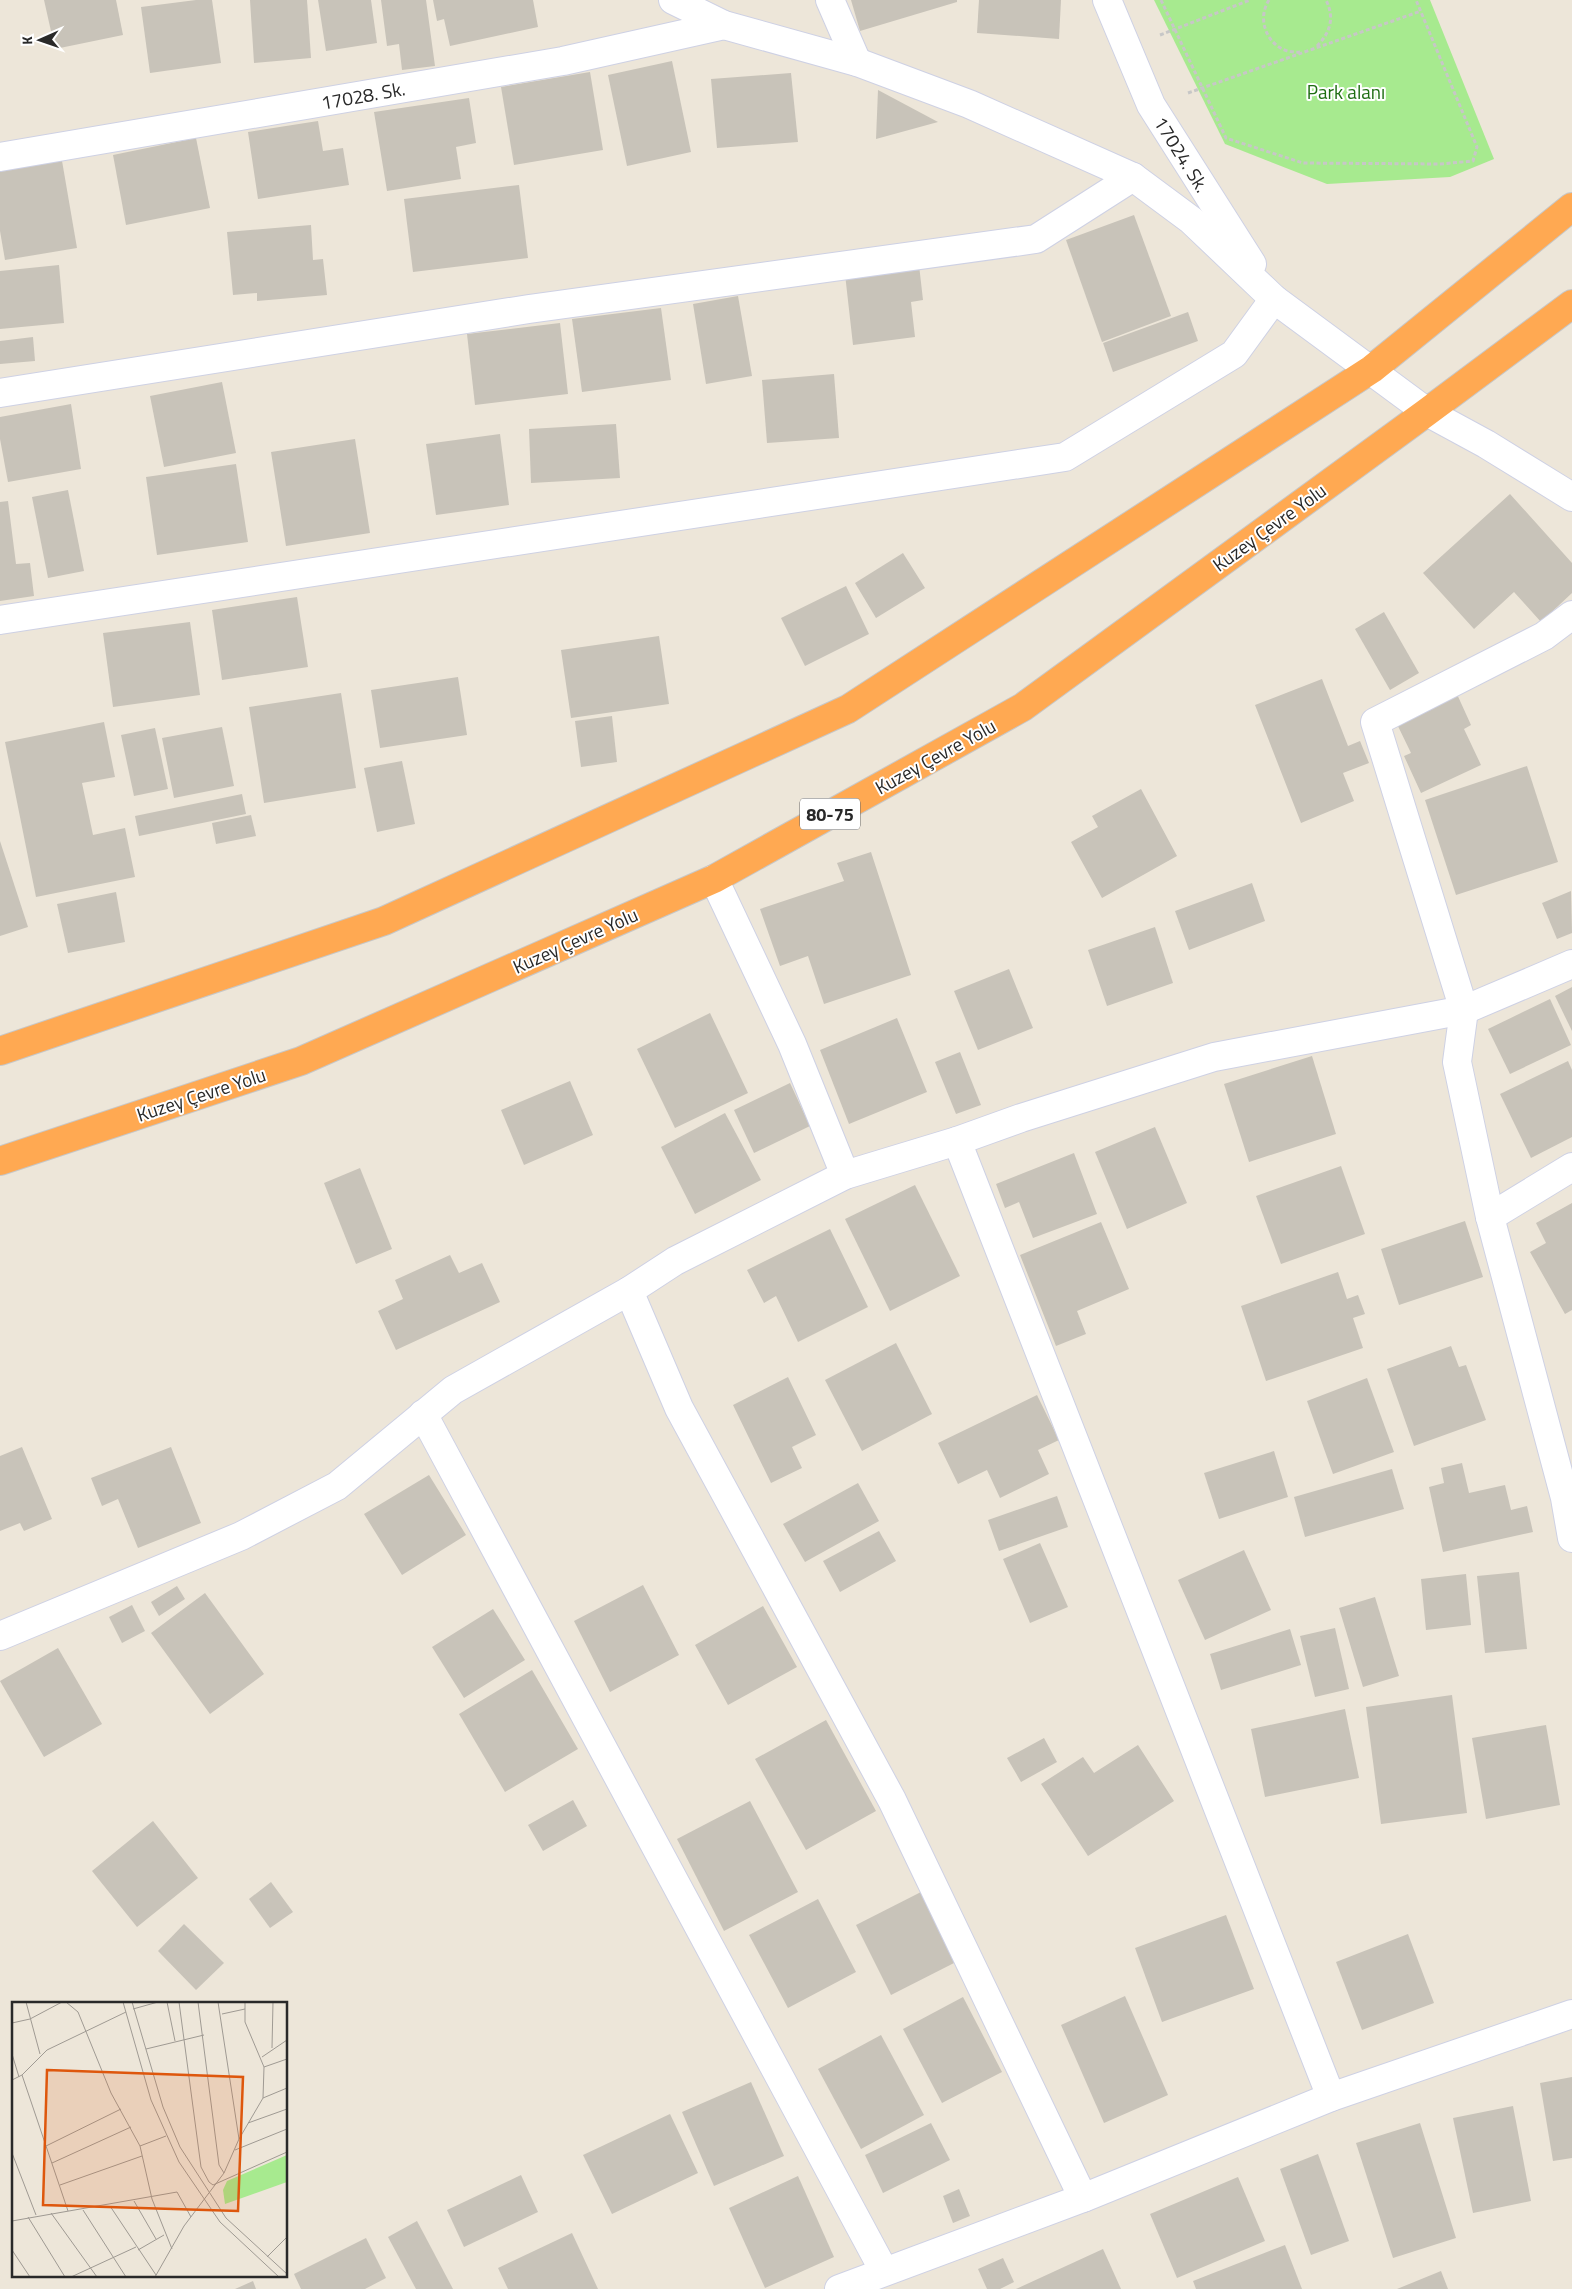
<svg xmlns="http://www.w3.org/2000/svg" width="1572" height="2289" viewBox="0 0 1572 2289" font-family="'Titillium Web',sans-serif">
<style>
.green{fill:#a7ea8f}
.building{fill:#c8c3b9}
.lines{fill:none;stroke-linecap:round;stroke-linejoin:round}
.street-casing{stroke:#ced1e4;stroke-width:30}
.secondary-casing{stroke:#ced1e4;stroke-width:30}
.highway-casing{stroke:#c7c7c7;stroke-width:30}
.path{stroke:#c7c7c7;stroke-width:3;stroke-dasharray:4 2.5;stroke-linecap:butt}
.street{stroke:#fff;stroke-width:28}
.secondary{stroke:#fff;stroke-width:28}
.highway{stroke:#ffa952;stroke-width:28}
.labels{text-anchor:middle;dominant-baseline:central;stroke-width:4;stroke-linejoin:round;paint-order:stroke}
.shield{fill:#fff;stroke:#696969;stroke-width:1}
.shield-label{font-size:18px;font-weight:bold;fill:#292929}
.park-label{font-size:19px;fill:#1e6d12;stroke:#fff}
.street-label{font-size:19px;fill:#292929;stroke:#fff}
.inset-road{fill:none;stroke:#9f9a93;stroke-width:1}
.view{fill:#de570d;fill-opacity:0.15;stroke:#de570d;stroke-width:2.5}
.inset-edge{fill:none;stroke:#292929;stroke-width:2.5}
</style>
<rect width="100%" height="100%" fill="#ede6d9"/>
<path class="green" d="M1154,0H1430L1494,159L1450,177L1327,184L1225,144Z"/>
<g class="building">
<path d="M44,0H116L123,35L55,49Z"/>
<path d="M196,0H212L221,63L150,73L141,7Z"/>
<path d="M250,0H307L311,58L254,63Z"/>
<path d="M318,0H371L377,43L326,51Z"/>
<path d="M381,0H426L435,66L402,70L399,44L387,46Z"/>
<path d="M433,0H533L538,27L450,46L444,19L437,21Z"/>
<path d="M851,0H957V2L860,31Z"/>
<path d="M979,0H1061L1059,39L977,33Z"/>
<path d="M672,61L691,152L627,166L608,75Z"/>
<path d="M590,72L603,150L514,165L501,87Z"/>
<path d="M791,73L798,142L717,148L711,79Z"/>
<path d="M878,90L938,122L876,139Z"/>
<path d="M469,98L476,143L456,147L461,179L387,191L374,112Z"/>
<path d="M318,121L323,151L343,148L349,185L258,199L248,132Z"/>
<path d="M196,138L210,208L126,225L113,155Z"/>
<path d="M61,155L77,248L5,260L0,231V166Z"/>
<path d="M519,185L528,258L413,272L404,199Z"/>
<path d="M1134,215L1171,316L1102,342L1066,240Z"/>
<path d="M311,225L313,260L323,259L327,295L257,301V293L233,295L227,232Z"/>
<path d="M59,265L64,323L0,329V271Z"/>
<path d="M919,265L923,300L911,302L915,337L853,345L845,274Z"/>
<path d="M738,296L752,376L706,384L693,304Z"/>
<path d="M661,308L671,380L582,392L572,319Z"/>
<path d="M1188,312L1198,341L1113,372L1103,343Z"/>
<path d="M560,323L568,394L475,405L467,334Z"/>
<path d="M33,337L35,361L0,364V341Z"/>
<path d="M834,374L839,438L767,443L762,380Z"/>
<path d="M222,382L236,453L164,467L150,396Z"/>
<path d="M71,404L81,469L8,482L0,439V417Z"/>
<path d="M616,424L620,478L531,483L529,429Z"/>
<path d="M500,434L509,505L436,515L426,444Z"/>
<path d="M355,439L370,533L286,546L271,452Z"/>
<path d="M236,464L248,542L157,555L146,477Z"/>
<path d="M68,490L84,571L48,578L32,497Z"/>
<path d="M1510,494L1572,563V593L1541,622L1514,592L1474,629L1423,573Z"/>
<path d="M8,501L16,564L30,563L34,596L0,601V502Z"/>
<path d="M903,553L925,588L876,618L855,583Z"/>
<path d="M846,586L869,634L805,666L781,618Z"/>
<path d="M297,597L308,667L222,680L212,610Z"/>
<path d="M1384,612L1419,673L1390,690L1355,629Z"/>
<path d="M190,622L200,695L113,707L103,633Z"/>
<path d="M659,636L669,704L571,718L561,650Z"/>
<path d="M458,677L467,735L380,748L371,690Z"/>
<path d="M1322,679L1348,746L1360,741L1369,763L1343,773L1354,801L1301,823L1255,705Z"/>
<path d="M1456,692L1471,725L1464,729L1481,765L1421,793L1404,756L1411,753L1395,720Z"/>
<path d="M341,693L356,788L264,803L249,707Z"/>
<path d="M612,716L617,762L581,767L575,721Z"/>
<path d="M104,722L115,777L82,783L93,835L125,828L135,877L36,897L5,742Z"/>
<path d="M222,727L234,786L174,798L162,738Z"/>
<path d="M155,728L168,789L134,796L121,735Z"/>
<path d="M402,761L415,824L377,832L364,768Z"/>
<path d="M1527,766L1558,862L1456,895L1425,800Z"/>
<path d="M1141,789L1177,856L1102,898L1071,842L1098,827L1092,816Z"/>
<path d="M242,794L246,814L139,836L135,816Z"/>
<path d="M251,815L256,836L216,844L212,823Z"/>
<path d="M0,841L28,927L0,936Z"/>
<path d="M871,852L911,975L824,1004L808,956L780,966L760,909L844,881L837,863Z"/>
<path d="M1252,883L1265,921L1189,950L1175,911Z"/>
<path d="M1571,891L1572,933L1557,939L1542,903Z"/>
<path d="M116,892L125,942L68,953L57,904Z"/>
<path d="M1155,927L1173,983L1107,1006L1088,950Z"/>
<path d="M1009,969L1033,1028L978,1050L954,991Z"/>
<path d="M1572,987V1031L1555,996Z"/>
<path d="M1550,999L1571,1045L1510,1074L1488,1029Z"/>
<path d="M710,1013L748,1093L675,1128L637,1049Z"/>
<path d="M897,1018L927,1092L849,1124L820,1050Z"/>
<path d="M960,1052L981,1105L956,1114L935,1062Z"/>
<path d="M1312,1056L1336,1134L1249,1162L1224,1084Z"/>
<path d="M1568,1061L1572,1070V1137L1531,1158L1500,1094Z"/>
<path d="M570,1081L593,1135L524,1165L501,1110Z"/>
<path d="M790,1083L810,1126L754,1153L734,1110Z"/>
<path d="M725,1113L761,1180L695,1214L661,1147Z"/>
<path d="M1155,1127L1187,1203L1127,1229L1095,1152Z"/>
<path d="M1074,1153L1097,1214L1033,1238L1019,1202L1005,1208L996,1184Z"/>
<path d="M1341,1166L1365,1234L1281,1264L1256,1196Z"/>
<path d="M360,1168L392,1249L356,1264L324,1183Z"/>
<path d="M915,1185L960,1276L890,1311L845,1219Z"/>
<path d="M1572,1203V1310L1565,1314L1530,1252L1546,1243L1536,1223Z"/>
<path d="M1465,1221L1483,1277L1399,1305L1381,1249Z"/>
<path d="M1101,1222L1129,1289L1077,1311L1086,1334L1056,1346L1020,1255Z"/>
<path d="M830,1229L868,1307L798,1342L776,1296L764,1303L747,1270Z"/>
<path d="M450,1255L459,1273L482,1263L500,1302L396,1350L378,1311L403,1299L395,1280Z"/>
<path d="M1338,1272L1347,1299L1358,1295L1365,1314L1353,1318L1363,1348L1266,1381L1241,1306Z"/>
<path d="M896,1343L932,1414L862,1451L825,1380Z"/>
<path d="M1451,1346L1459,1367L1466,1365L1486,1420L1414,1446L1387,1369Z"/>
<path d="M788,1377L816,1435L792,1447L802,1468L771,1483L733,1405Z"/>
<path d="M1367,1378L1394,1452L1333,1474L1307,1401Z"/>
<path d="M1037,1395L1059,1440L1038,1450L1049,1474L1000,1498L987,1470L958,1484L938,1443Z"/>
<path d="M22,1447L52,1519L24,1531L20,1523L0,1531V1456Z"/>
<path d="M171,1447L201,1523L138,1548L118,1499L102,1506L91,1478Z"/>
<path d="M1274,1451L1288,1497L1219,1519L1204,1473Z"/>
<path d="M1462,1463L1469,1493L1505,1485L1511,1510L1527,1506L1533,1532L1443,1552L1429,1487L1444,1483L1441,1468Z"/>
<path d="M1392,1469L1404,1509L1305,1537L1294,1497Z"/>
<path d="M429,1475L466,1535L402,1575L364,1514Z"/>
<path d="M858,1483L879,1521L805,1562L783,1524Z"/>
<path d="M1057,1496L1068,1527L999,1551L988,1520Z"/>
<path d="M879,1531L896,1561L840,1592L823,1561Z"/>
<path d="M1040,1543L1068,1607L1030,1623L1003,1559Z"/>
<path d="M1244,1550L1271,1610L1205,1640L1178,1580Z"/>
<path d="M1519,1572L1527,1649L1485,1653L1477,1576Z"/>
<path d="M1466,1574L1471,1625L1426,1630L1421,1579Z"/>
<path d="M643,1585L679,1655L610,1692L574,1621Z"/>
<path d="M177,1586L185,1599L159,1616L151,1602Z"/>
<path d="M205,1593L264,1674L210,1714L151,1633Z"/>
<path d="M1375,1597L1399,1676L1363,1687L1339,1608Z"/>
<path d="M132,1605L145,1631L122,1643L109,1617Z"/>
<path d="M763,1606L797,1667L728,1705L695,1645Z"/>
<path d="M493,1609L525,1660L464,1698L432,1647Z"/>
<path d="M1335,1628L1349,1689L1315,1697L1300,1636Z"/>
<path d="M1290,1629L1301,1665L1221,1690L1210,1654Z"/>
<path d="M58,1648L102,1724L44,1757L0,1681Z"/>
<path d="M532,1670L578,1749L505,1792L459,1714Z"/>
<path d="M1452,1695L1467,1813L1381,1824L1366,1707Z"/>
<path d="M1345,1709L1359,1778L1265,1797L1251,1729Z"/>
<path d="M826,1720L876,1811L806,1850L755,1759Z"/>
<path d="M1546,1725L1560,1805L1486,1819L1472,1738Z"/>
<path d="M1044,1738L1057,1762L1021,1782L1007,1758Z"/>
<path d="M1138,1745L1174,1801L1088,1856L1041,1784L1083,1757L1094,1773Z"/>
<path d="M573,1800L587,1826L543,1851L528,1825Z"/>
<path d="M750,1801L798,1892L724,1931L677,1839Z"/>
<path d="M153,1821L198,1878L137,1927L92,1871Z"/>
<path d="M271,1882L293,1912L270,1928L249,1899Z"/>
<path d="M921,1892L956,1962L891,1995L856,1925Z"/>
<path d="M818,1899L856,1972L788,2008L749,1935Z"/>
<path d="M1226,1915L1254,1989L1162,2022L1135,1948Z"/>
<path d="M184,1924L224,1963L196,1990L158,1951Z"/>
<path d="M1408,1934L1434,2003L1362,2030L1336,1962Z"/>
<path d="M1125,1996L1168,2095L1104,2123L1061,2025Z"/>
<path d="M963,1997L1002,2072L942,2103L903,2029Z"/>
<path d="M881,2035L924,2115L861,2149L818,2069Z"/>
<path d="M1572,2077V2158L1553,2161L1540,2083Z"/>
<path d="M751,2082L784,2156L714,2186L682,2112Z"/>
<path d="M1513,2106L1531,2201L1473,2213L1453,2118Z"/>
<path d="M670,2114L698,2173L612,2214L583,2155Z"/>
<path d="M931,2123L950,2160L883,2193L865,2155Z"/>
<path d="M1420,2123L1456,2238L1393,2258L1356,2143Z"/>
<path d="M1318,2154L1349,2241L1311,2255L1280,2169Z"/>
<path d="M521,2175L538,2212L464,2247L447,2210Z"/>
<path d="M798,2176L834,2257L765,2288L729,2208Z"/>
<path d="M1238,2177L1265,2241L1177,2278L1150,2214Z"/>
<path d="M959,2189L970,2216L953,2223L943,2196Z"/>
<path d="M417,2221L453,2289H416L388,2237Z"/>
<path d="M572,2233L598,2289H508L498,2268Z"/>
<path d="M366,2238L386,2278L365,2289H301L294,2274Z"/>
<path d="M1285,2245L1302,2289H1196L1193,2281Z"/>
<path d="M1103,2249L1121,2289H1016Z"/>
<path d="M1003,2258L1014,2282L1000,2289H987L978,2269Z"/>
<path d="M1441,2271L1448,2289H1397Z"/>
<path d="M253,2281L256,2289H235Z"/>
</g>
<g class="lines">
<defs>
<g id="street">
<path d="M830,0L857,62"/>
<path d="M0,157L563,61L724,25"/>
<path d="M0,393L529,309L1036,239L1133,177"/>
<path d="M1572,615L1544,636L1375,722L1464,1010L1457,1062L1490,1217L1565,1498L1572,1538"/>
<path d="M0,620L1065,457L1234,354L1274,299"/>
<path d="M714,879L792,1044L845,1175"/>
<path d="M957,1141L1331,2097"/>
<path d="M1490,1217L1572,1167"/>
<path d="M629,1291L679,1408L892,1800L1083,2198"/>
<path d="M423,1414L884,2271"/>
<path d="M0,1636L241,1536L337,1486L453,1390L629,1291L675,1261L845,1175L957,1141L1021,1118L1214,1057L1464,1010L1572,964"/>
<path d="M839,2289L1083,2198L1331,2097L1572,2014"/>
</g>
<g id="secondary">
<path d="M673,0L724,25L857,62L969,104L1133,177L1191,220L1274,299L1427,412L1486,444L1572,497"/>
<path d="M1107,0L1151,105L1252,264"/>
</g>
<g id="highway">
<path d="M0,1051L384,921L848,709L1372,369L1572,207"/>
<path d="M0,1161L301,1061L714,879L1023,707L1427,412L1572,304"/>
</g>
</defs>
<use href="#street" class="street-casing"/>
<use href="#secondary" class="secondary-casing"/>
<use href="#highway" class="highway-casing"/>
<g class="path">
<path d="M1161,0L1226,138L1303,163L1440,164L1473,161L1477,147L1416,0"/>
<path d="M1269,0C1254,23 1272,55 1300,52"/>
<path d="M1160,35L1250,0"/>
<path d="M1317,46C1330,33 1335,18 1326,0"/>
<path d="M1188,93L1421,11"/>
</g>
<use href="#street" class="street"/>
<use href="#secondary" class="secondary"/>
<use href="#highway" class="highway"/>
</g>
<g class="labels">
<rect class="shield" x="800" y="798.5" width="60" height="31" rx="4"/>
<g class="shield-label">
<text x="830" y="814">80-75</text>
</g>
<g class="park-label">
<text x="1346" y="91">Park alanı</text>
</g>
<g class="street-label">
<text transform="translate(363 95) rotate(-10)">17028. Sk.</text>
<text transform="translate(1182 154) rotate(58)">17024. Sk.</text>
<text transform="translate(1269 527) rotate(-36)">Kuzey Çevre Yolu</text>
<text transform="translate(935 756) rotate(-29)">Kuzey Çevre Yolu</text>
<text transform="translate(575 940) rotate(-24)">Kuzey Çevre Yolu</text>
<text transform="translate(201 1094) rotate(-18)">Kuzey Çevre Yolu</text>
</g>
</g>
<g transform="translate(12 2002)">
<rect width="275" height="275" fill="#ede6d9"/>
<path d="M275,153V180L213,202L211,188L215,179Z" fill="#a7ea8f"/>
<path class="inset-road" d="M14,0L28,52M54,0L66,10L99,91L128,144L140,197L160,247M111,0L139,98L167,160L208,220L267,275M120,0L151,105L168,145L214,216L275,272M155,0L163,39M167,0L189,165L197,180L201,183L275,150M186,0L207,163L212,171M206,0L227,137M121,7L146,0M210,12L233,7M0,21L18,17L50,0M260,46L261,0M134,47L192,33M0,52L7,75M250,55L275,38M252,65L275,57M10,73L56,209M0,78L10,73L35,48L114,10M251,96L275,86M236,121L275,107M34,144L109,107M128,144L154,134M223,148L275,127M0,151L24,213M40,161L119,125M48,183L130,154M122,199L144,237M98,204L144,273M71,208L114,275M39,211L85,275M16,215L53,275M0,219L165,190L179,215M0,248L18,275M126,248L152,233M255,255L275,235M59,275L124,245M143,275L172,224L212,171L227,137L251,96L252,65L233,20V0"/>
<path class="view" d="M35,68L231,75L226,209L31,203Z"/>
<rect width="275" height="275" class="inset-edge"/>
</g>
<g transform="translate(40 40) rotate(268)" stroke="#ffffff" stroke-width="4" paint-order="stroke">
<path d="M0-4L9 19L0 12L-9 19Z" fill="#292929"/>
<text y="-8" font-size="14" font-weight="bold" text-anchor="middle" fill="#292929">K</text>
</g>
</svg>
